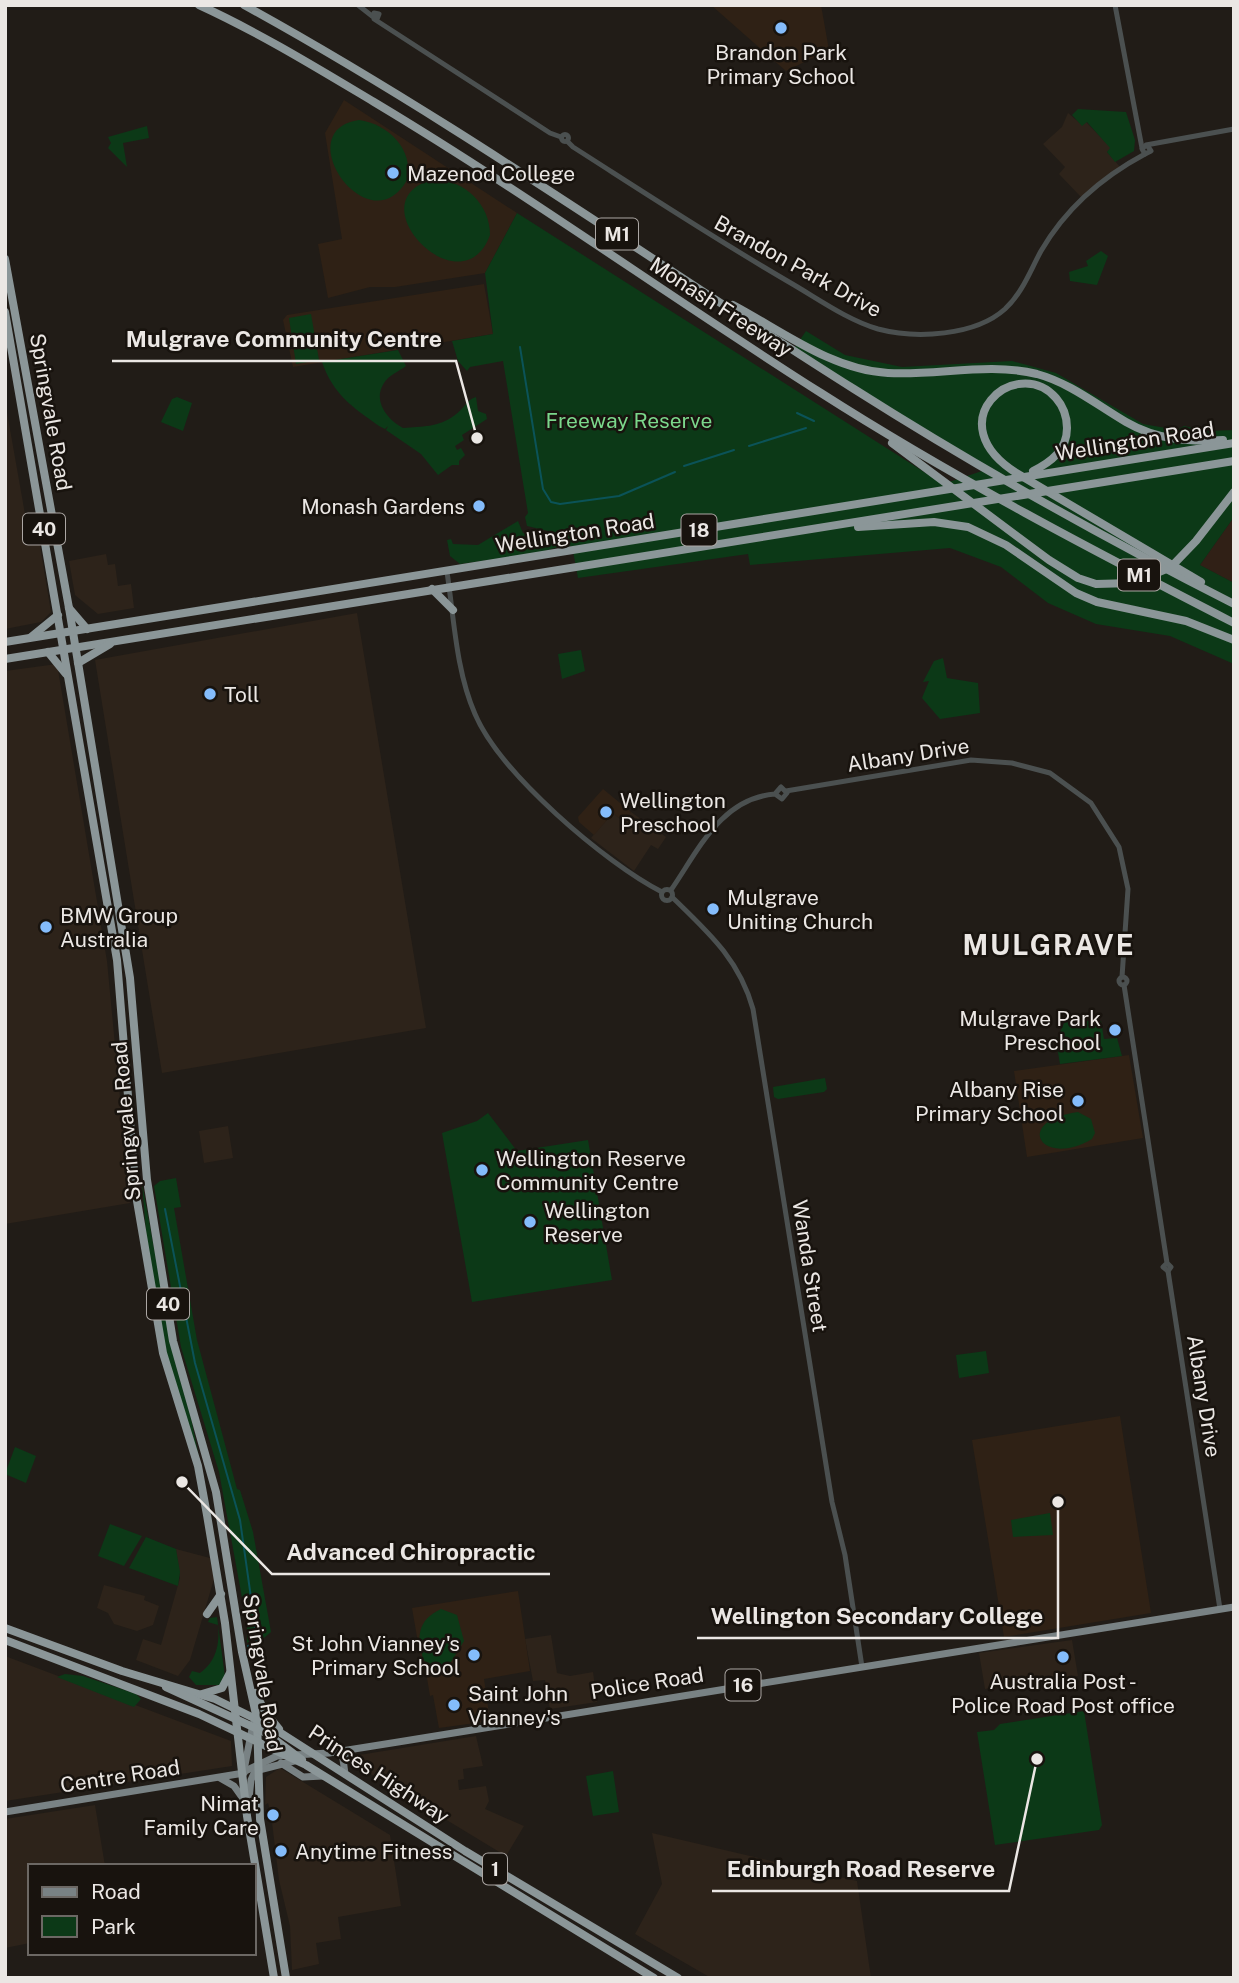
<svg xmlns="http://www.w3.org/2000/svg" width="1239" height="1983" viewBox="0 0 1239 1983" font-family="'Public Sans',sans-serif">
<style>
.built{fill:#2d231a}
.industrial{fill:#302016}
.education{fill:#2f2115}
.green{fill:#0c3917}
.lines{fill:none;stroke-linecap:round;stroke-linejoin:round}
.stream{stroke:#0b5358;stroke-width:2}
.minor{stroke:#4b5050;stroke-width:5}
.major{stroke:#798284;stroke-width:7}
.highway{stroke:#8b9698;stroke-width:8}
.poi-dot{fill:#84bcfb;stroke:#18130e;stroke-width:2.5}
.labels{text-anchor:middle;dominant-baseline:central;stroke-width:5;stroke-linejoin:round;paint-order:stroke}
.shield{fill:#18130e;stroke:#aca7a4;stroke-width:2}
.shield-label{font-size:19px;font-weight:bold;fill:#ebe7e4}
.poi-label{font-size:21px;fill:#ebe7e4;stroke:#18130e;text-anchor:start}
.street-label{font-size:21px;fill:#ebe7e4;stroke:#18130e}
.park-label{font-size:21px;fill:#7bd78b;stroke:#18130e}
.district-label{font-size:28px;font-weight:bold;letter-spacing:2px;fill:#ebe7e4;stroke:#18130e}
.leader{fill:none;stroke:#ebe7e4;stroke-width:2.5}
.callout-dot{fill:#ebe7e4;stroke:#18130e;stroke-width:2.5}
.callout-label{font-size:23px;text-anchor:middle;font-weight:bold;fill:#ebe7e4;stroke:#18130e;stroke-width:5;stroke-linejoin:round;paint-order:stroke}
</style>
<rect width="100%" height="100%" fill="#211c17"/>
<g class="built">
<path d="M1068,113L1082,125L1086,122L1111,148L1107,152L1120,167L1081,197L1059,174L1065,167L1043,144L1062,127Z"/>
<path d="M5,401L28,531L40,546L51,612L41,622L5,629Z"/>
<path d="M106,554L108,565L115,564L118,586L131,584L134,608L98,614L75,595L69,561Z"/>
<path d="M357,613L426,1028L162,1073L95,660Z"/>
<path d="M57,664L107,961L130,1203L5,1224V671Z"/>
<path d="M631,812L666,837L658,849L651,845L634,871L591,838L613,813L624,822Z"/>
<path d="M228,1126L233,1158L204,1163L199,1131Z"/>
<path d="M176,1549L210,1558L214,1579L190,1660L178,1676L136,1660L143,1639L161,1645L180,1578Z"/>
<path d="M104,1585L145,1596L144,1600L159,1606L153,1625L137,1631L114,1624L108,1613L97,1608Z"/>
<path d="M551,1635L557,1673L570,1676L593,1672L597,1702L550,1709L545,1680L533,1681L525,1639Z"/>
<path d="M1072,1640L1078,1676L985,1689L979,1653Z"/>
<path d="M5,1656L231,1741L232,1766L5,1801Z"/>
<path d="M476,1736L483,1766L463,1769L464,1779L458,1780L459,1790L486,1786L489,1801L485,1809L524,1826L506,1856L351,1762L353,1756Z"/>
<path d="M280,1768L390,1835L401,1906L338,1917L341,1939L316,1943L319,1964L292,1970L290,1926L279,1880L271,1814L268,1803L265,1805L266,1777Z"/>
<path d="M95,1805L105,1866H30V1943L5,1948V1819Z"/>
<path d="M652,1833L857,1881L871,1978H711L635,1934L662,1884Z"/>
</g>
<path class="industrial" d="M1234,517V583L1200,565Z"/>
<g class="education">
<path d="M711,5H821L829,50L786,71Z"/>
<path d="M344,100L517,213L485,273L395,287H370L328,298L318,244L342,239L325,133Z"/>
<path d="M484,284L493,334L293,367L283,320L287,315Z"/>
<path d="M603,789L631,812L624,822L613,813L594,835L579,822L578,817Z"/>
<path d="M1129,1055L1143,1138L1027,1157L1014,1071Z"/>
<path d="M1120,1416L1151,1613L1004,1637L972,1440Z"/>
<path d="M518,1591L530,1671L484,1679L490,1721L439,1728L433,1695L430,1696L426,1672H423L412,1608Z"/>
</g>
<g class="green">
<path d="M1078,109L1126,112L1135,140L1134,151L1115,162L1107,152L1110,148L1087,122L1082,126L1072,115Z"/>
<path d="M359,120C388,124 414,149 407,180C369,247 287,130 359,120Z"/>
<path d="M147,126L149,138L123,143L127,167L108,148L111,143L108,137Z"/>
<path d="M431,180C463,178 490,203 490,235C462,311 355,202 431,180Z"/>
<path d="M517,213L943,484L985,470L793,350L806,331L845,355L902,367L1012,361L1056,373L1143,424L1177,430L1184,426L1208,431L1234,430V517L1200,565L1234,583V664L1170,636L1096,624L1048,603L1001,567L950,548L750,565L748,554L578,578L572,546H567L561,534L527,526L525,517L528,513L503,361L470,367L467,371L458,361L452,341L493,334L485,273Z"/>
<path d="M1101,251L1108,256L1097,285L1070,281L1069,272L1088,266L1086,261Z"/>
<path d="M311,314L319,360L296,364L289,318Z"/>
<path d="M398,350L406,366C398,372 389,375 384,383C372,401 388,420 403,428C422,426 438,428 455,415C463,410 467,399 476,397L478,411L486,414L487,419L462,435L464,440L455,446L457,450L461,448L465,455L459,461V465H452L438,475L421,454L386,430L388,426L385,429L379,426C352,407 333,394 322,362Z"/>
<path d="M177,397L192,403L183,431L161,422L172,399Z"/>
<path d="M518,521L523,533L555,538L559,542L558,547L538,553L460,564L450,556L447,540L451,539L453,544L478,545Z"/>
<path d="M581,650L585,671L562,679L558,654Z"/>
<path d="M943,658L947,678L978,683L980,713L940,719L922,698L929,681L923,682L934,661Z"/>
<path d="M1065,1021H1101L1104,1039L1117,1038L1122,1056L1060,1064L1056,1041Z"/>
<path d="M825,1078L827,1089L824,1092L778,1099L774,1097L773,1087Z"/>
<path d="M1078,1112L1091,1119L1095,1133L1092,1139C1041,1169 1012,1121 1078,1112Z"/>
<path d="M488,1113L517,1151L588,1140L612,1280L472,1302L442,1133L477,1121Z"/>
<path d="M176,1178L181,1207L174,1208L197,1340L237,1489L240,1490L253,1532L271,1632L264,1638L261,1633L247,1643V1625L219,1472L181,1347L154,1186L160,1181Z"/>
<path d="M142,1183L175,1362L191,1418L201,1467L165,1355L147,1244Z"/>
<path d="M986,1351L989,1373L959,1378L956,1355Z"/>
<path d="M15,1447L36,1456L26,1483L5,1474Z"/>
<path d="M1050,1513L1053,1535L1013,1537L1011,1520Z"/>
<path d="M110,1524L142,1536L124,1566L98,1556Z"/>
<path d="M146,1537L176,1549L180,1572L178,1586L129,1568Z"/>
<path d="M441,1609L457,1615L464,1641L451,1662L437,1667L424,1661C416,1638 417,1620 441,1609Z"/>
<path d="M217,1617L225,1677L222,1685H196L189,1677L192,1671L200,1673C216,1662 220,1644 218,1625L208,1622L210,1618Z"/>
<path d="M65,1674L83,1676L136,1694L141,1699L134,1707L131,1706L57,1677Z"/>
<path d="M1084,1711L1102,1825L1099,1830L995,1845L977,1732L994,1730L1000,1724Z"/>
<path d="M613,1771L619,1812L593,1816L586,1776Z"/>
</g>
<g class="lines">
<g class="stream">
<path d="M520,347L543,489L551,502L560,504L619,496L675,472"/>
<path d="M797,413L814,421"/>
<path d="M749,446L806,428"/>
<path d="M684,466L734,450"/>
<path d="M165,1209L195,1363L240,1520L257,1640"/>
<path d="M248,1646L262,1637"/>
</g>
<g class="minor">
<path d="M358,5L372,16"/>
<path d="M1115,5L1142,148"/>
<path d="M377,19L379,14L374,13V19L550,133L561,137"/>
<circle cx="565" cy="138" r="3.5"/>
<path d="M567,141L573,147C645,193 715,239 789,282C817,298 847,320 878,329C916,339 975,336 1005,309C1023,292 1030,271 1041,251C1066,208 1102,177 1145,154"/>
<path d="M1147,145L1151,151L1145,154L1142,149L1146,145L1234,129"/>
<path d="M447,572C454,618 456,671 475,714C500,773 605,863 662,892"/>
<path d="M786,791L971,760L1012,763L1050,773L1091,803L1119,847L1128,889L1122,977"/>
<circle cx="667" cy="895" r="5.5"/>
<path d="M671,890C698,851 721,798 775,794L782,799L787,793L781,787L775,794"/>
<path d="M672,897C708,932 739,959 753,1009L832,1502L845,1555L862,1667"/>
<circle cx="1123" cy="981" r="4"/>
<path d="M1124,985L1167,1263L1171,1267L1168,1271L1163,1267L1167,1263"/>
<path d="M1168,1271L1220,1609"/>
</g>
<g class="major">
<path d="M281,1763L303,1777L323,1776"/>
<path d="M244,1770L253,1724"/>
<path d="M255,1771L298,1760"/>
<path d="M241,1773L277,1756L329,1753L398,1742L1234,1607"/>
<path d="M345,1774L343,1759L351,1750"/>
<path d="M220,1778L234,1786L244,1800"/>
<path d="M248,1808L251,1780L256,1769"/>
<path d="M5,1812L244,1773"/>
</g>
<g class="highway">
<path d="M199,5C260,33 317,68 374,102C526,193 671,298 821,393C954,478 1094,551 1234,623"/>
<path d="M244,5C455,121 651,261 854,389C977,467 1104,538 1234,604"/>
<path d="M5,259L69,608L130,978L147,1180L173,1341L216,1492L242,1652L257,1719L260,1819L286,1978"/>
<path d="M733,305C782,331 832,370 888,373C937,376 988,362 1037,374C1070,383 1097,405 1126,422C1157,440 1189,442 1223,440"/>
<path d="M5,312L117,960L136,1195L163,1353L198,1466L207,1515L225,1623L247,1816L274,1978"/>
<path d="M892,443L1049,560L1078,578L1096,584L1133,583L1171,567L1196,541L1234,492"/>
<path d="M1033,471C1051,462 1067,450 1067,428C1067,417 1063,406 1056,398C1016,353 935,423 1018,474L1201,582"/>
<path d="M858,527L934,522L968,527L1006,545L1076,593L1097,602L1186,621L1234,640"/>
<path d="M432,589L453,610"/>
<path d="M69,608L87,629"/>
<path d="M31,637L58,615"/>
<path d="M5,642L1234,443"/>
<path d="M48,652L66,674"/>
<path d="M5,659L1234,461"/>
<path d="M78,663L110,644"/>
<path d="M207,1614L221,1594"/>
<path d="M5,1628L122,1671L215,1699L270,1726L465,1851L678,1978"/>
<path d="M5,1640L199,1714L306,1765L654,1978"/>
<path d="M166,1687L266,1733L302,1760"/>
<path d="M255,1693L266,1713L279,1729"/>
<path d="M202,1694L222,1688L230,1673"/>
</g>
</g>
<g class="poi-dot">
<circle cx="781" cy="28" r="7"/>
<circle cx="393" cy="173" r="7"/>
<circle cx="479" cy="506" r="7"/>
<circle cx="210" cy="694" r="7"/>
<circle cx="606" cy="812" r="7"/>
<circle cx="713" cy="909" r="7"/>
<circle cx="46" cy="927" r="7"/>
<circle cx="1115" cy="1030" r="7"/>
<circle cx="1078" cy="1101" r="7"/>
<circle cx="482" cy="1170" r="7"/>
<circle cx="530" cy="1222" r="7"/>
<circle cx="474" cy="1655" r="7"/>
<circle cx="1063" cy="1657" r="7"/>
<circle cx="454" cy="1705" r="7"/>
<circle cx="273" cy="1815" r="7"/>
<circle cx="281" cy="1851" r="7"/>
</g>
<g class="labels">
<g class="shield">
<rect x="596" y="218.5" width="42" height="31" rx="5"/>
<rect x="23" y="513.5" width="42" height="31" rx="5"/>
<rect x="681.5" y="514.5" width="35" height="31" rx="5"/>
<rect x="1118" y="559.5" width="42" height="31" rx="5"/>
<rect x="147" y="1288.5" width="42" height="31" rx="5"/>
<rect x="725.5" y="1669.5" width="35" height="31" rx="5"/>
<rect x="483" y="1853.5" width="24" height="31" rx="5"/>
</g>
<g class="shield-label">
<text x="617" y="234">M1</text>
<text x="44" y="529">40</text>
<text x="699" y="530">18</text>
<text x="1139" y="575">M1</text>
<text x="168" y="1304">40</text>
<text x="743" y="1685">16</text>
<text x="495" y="1869">1</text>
</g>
<g class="poi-label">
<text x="781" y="52" text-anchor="middle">Brandon Park<tspan x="781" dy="24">Primary School</tspan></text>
<text x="407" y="173">Mazenod College</text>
<text x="465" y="506" text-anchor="end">Monash Gardens</text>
<text x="224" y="694">Toll</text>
<text x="620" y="800">Wellington<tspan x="620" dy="24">Preschool</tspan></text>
<text x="727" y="897">Mulgrave<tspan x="727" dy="24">Uniting Church</tspan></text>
<text x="60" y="915">BMW Group<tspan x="60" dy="24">Australia</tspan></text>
<text x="1101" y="1018" text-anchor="end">Mulgrave Park<tspan x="1101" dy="24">Preschool</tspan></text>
<text x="1064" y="1089" text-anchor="end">Albany Rise<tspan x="1064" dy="24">Primary School</tspan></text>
<text x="496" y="1158">Wellington Reserve<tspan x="496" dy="24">Community Centre</tspan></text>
<text x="544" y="1210">Wellington<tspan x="544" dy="24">Reserve</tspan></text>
<text x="460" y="1643" text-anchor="end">St John Vianney's<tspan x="460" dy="24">Primary School</tspan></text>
<text x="1063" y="1681" text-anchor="middle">Australia Post -<tspan x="1063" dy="24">Police Road Post office</tspan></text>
<text x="468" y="1693">Saint John<tspan x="468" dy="24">Vianney's</tspan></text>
<text x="259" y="1803" text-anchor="end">Nimat<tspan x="259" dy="24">Family Care</tspan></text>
<text x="295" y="1851">Anytime Fitness</text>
</g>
<g class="street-label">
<text transform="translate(798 266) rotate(29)">Brandon Park Drive</text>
<text transform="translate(721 307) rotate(33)">Monash Freeway</text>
<text transform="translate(51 412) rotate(80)">Springvale Road</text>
<text transform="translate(1135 441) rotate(-9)">Wellington Road</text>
<text transform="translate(575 533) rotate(-9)">Wellington Road</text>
<text transform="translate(908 755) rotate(-9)">Albany Drive</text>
<text transform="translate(126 1121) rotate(-95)">Springvale Road</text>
<text transform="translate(810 1266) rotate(81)">Wanda Street</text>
<text transform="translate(1204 1396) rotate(81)">Albany Drive</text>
<text transform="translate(263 1673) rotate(81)">Springvale Road</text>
<text transform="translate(647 1683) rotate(-9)">Police Road</text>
<text transform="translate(379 1774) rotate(33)">Princes Highway</text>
<text transform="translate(120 1776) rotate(-9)">Centre Road</text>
</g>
<g class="park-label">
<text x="629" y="420">Freeway Reserve</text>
</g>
<g class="district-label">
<text x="1049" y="944">MULGRAVE</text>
</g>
</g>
<path class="leader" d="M477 438L456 361H112M182 1482L272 1574H550M1058 1502L1058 1638H697M1037 1759L1009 1891H712"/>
<g class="callout-dot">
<circle cx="477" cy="438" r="7"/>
<circle cx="182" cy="1482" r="7"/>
<circle cx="1058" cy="1502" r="7"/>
<circle cx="1037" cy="1759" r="7"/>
</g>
<g class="callout-label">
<text x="284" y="347">Mulgrave Community Centre</text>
<text x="411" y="1560">Advanced Chiropractic</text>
<text x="877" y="1624">Wellington Secondary College</text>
<text x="861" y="1877">Edinburgh Road Reserve</text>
</g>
<rect width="1239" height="1983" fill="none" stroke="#ebe7e4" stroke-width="14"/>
<rect x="28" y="1864" width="228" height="91" fill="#18130e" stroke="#6c6864" stroke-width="2"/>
<rect x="42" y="1887" width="35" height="10" fill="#798284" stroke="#6c6864" stroke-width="2"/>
<text x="91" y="1899" font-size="21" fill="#ebe7e4">Road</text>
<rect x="42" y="1916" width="35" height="21" fill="#0c3917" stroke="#6c6864" stroke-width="2"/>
<text x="91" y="1934" font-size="21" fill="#ebe7e4">Park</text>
</svg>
